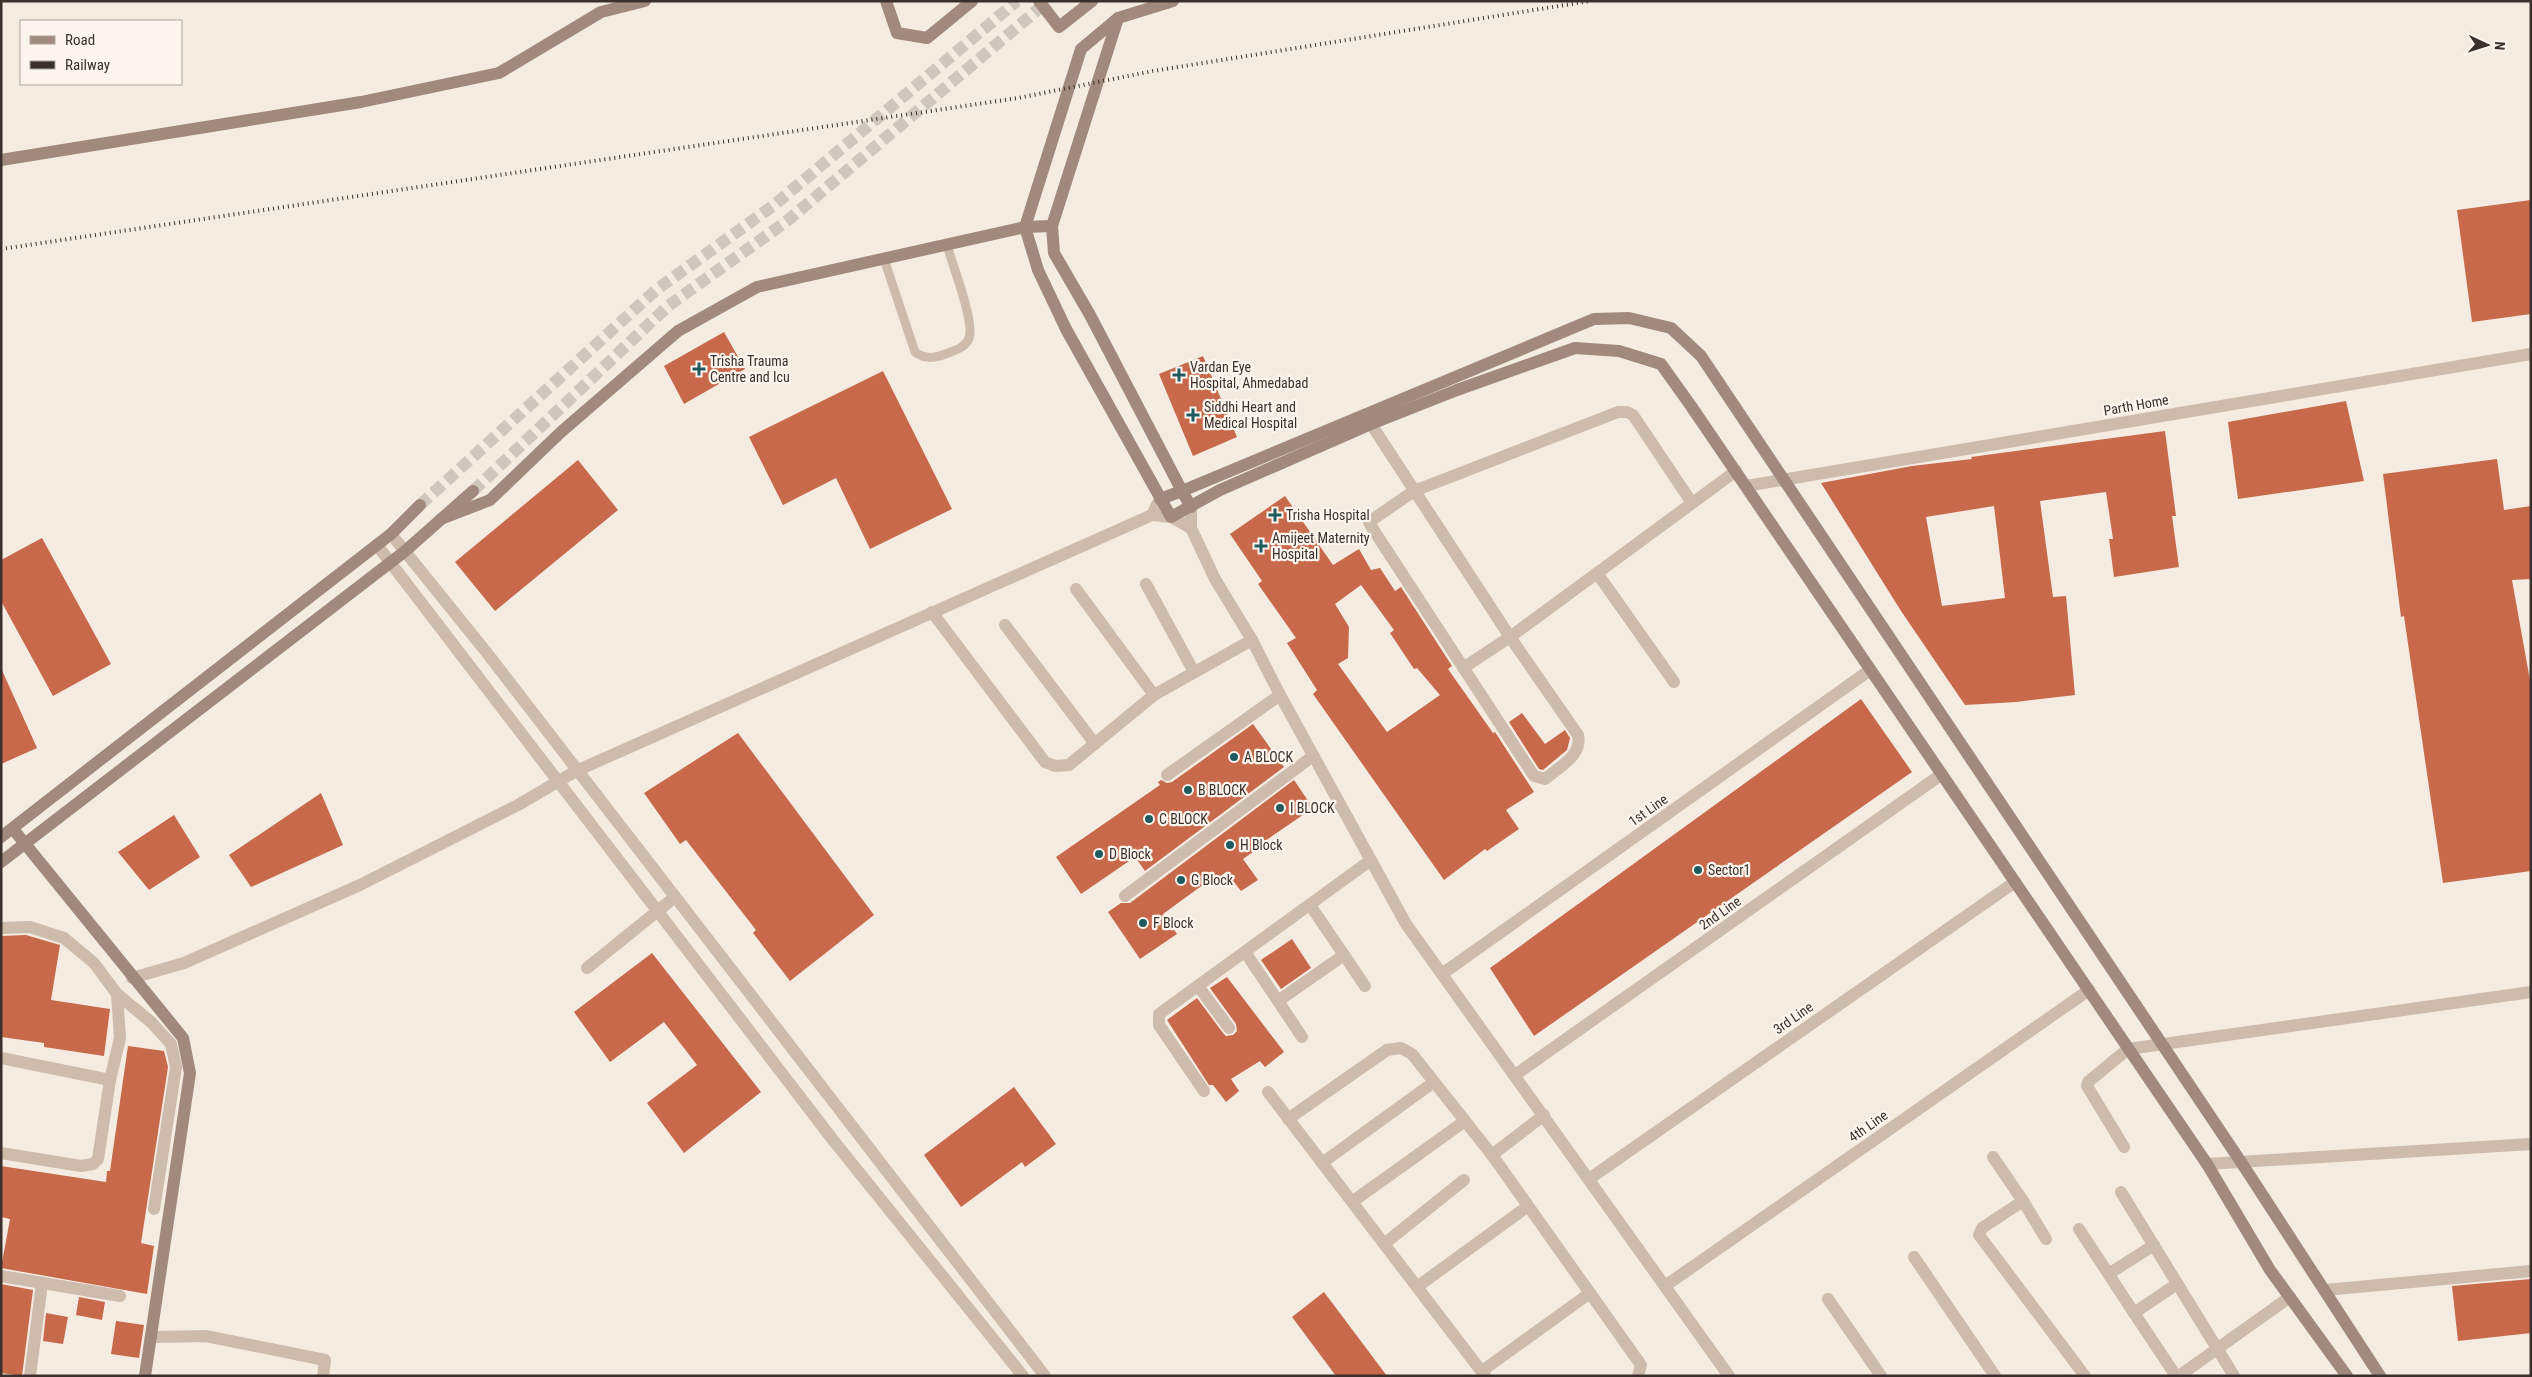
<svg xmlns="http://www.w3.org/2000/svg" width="2532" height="1377" viewBox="0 0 2532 1377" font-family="'Roboto Condensed',sans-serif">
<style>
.building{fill:#c8694b;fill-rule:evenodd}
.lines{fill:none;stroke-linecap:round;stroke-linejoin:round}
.secondary-tunnel{stroke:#cfc6bd;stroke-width:12;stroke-dasharray:12 6;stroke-linecap:butt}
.lane{stroke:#cdbbac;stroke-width:9}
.street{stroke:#cdbbac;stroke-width:12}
.secondary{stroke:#a18a7d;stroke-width:12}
.rail{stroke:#3b302b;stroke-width:4;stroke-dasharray:1 4;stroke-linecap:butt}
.poi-dot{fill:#1f5a5e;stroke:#fbf5ee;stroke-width:2}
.labels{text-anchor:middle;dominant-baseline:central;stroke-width:4.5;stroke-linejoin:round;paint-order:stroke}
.poi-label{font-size:14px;fill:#3b302b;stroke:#fbf5ee;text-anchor:start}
.street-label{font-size:14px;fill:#3b302b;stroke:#fbf5ee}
</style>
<rect width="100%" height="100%" fill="#f4ebe1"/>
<g class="building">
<path d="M2531,200V314L2472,322L2457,210Z"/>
<path d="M724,332L745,369L684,404L664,366Z"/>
<path d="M1203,356L1237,437L1193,456L1159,374Z"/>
<path d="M883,371L952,509L870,549L836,478L783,505L749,437Z"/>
<path d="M2346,401L2364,481L2238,499L2228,422Z"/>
<path d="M2165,431L2176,516H2172L2179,567L2114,577L2109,539H2113L2106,492L2040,501L2053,597L2066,596L2075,695L2016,702L1965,705L1901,611L1821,483L1912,466L1972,459L1971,457ZM1994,506L2005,598L1942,606L1926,517Z"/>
<path d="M2497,459L2504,510L2531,506V579L2512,580L2531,686V871L2443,883L2404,616L2401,617L2383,474Z"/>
<path d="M578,460L618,510L495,611L455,562Z"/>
<path d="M1285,496L1333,565L1359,549L1371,570L1380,568L1395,591L1401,587L1452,666L1448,669L1493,733L1495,732L1534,792L1506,810L1519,829L1487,851L1485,849L1444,880L1313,694L1317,690L1287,643L1296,638L1258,584L1262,581L1230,534ZM1361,585L1394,630L1390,633L1414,669L1417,668L1440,695L1387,732L1338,664L1348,658L1349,627L1335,604Z"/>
<path d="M42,538L111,664L53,696L1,601V560Z"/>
<path d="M1,668L37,748L1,764Z"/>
<path d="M1861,699L1912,772L1534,1036L1490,968Z"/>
<path d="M1522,713L1545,744L1565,730L1570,738L1567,750L1543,770L1539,769L1509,722Z"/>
<path d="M1253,724L1284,767L1145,871L1135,857L1081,894L1056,857L1160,785L1158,782L1161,780L1167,783L1172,782Z"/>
<path d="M738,733L874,915L790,981L753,933L756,930L686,840L680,844L644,793Z"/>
<path d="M1294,780L1313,808L1265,841L1266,843L1243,859L1258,880L1241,891L1226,872L1217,879L1215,876L1163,914L1177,934L1140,959L1108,912L1121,903H1130Z"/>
<path d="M321,793L343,845L251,887L229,855Z"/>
<path d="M174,815L200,857L149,890L118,852Z"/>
<path d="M26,935L60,945L51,1000L110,1009L104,1056L44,1047V1043L1,1037V936Z"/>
<path d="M1292,939L1311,968L1281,989L1261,960Z"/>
<path d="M652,953L761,1092L684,1153L647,1103L697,1065L664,1022L610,1062L574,1012Z"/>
<path d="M1227,977L1284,1052L1265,1067L1260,1061L1231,1079L1239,1091L1226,1102L1213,1085H1209L1167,1020L1197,998L1223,1033L1226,1036L1233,1035L1237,1031L1236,1024L1210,988Z"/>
<path d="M128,1046L164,1051L168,1067L141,1243L154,1246L147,1294L1,1268L10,1219L1,1217V1166L106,1182L107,1171H110Z"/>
<path d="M1014,1087L1056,1144L1025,1167L1022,1162L961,1207L924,1155Z"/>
<path d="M2531,1279V1333L2458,1341L2452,1286Z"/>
<path d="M1,1284L33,1290L22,1376L1,1373Z"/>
<path d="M1324,1292L1387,1376H1336L1292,1317Z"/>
<path d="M79,1297L105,1302L102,1320L76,1315Z"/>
<path d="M46,1313L68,1317L63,1344L43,1341Z"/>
<path d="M116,1321L144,1325L139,1358L111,1354Z"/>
</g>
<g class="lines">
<g class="secondary-tunnel">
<path d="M473,491L668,306L787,221L1048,1"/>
<path d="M420,505L656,290L773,206L1017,1"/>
</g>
<path class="lane" d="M884,259L915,352C926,360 936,358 948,353C956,350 966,347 969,338C975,322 952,264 947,245"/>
<g class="street">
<path d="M1371,424L1510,637L1736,471"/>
<path d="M1746,486L2531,354"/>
<path d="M1160,499L1152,515L1171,517L1191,528V507"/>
<path d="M1191,528L1215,579L1252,640L1280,695L1406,924L1729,1376"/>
<path d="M391,534L487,653L1045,1376"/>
<path d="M377,545L833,1140L1023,1376"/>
<path d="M1597,573L1674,682"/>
<path d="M1146,584L1194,672"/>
<path d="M1076,589L1154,695"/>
<path d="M932,612L1045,762L1055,766L1069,765L1154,695L1252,640"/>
<path d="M1005,625L1095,744"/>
<path d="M1463,668L1510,637L1578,735C1583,755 1559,767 1545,779L1534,776L1371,526L1369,522L1414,491L1618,412H1627L1633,415L1692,503"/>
<path d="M1167,775L1280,695"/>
<path d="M1125,896L1313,756"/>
<path d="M1,928L30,927L64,938L94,963L117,994L120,1038L110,1080L1,1058"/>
<path d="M1245,952L1278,1001L1344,955L1310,905"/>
<path d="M1344,955L1365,986"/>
<path d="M587,968L675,897"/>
<path d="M1442,974L1870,670"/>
<path d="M132,978L184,963L360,885L518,805L576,771L1152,515"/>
<path d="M1198,986L1229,1028"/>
<path d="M117,994L151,1022L171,1044L176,1067L154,1209"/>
<path d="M1278,1001L1302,1037"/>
<path d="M1515,1075L1942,774"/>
<path d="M1204,1091L1159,1025V1014L1371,860"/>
<path d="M1268,1092L1485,1376"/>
<path d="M1288,1119L1387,1050L1401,1048L1412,1054L1492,1155L1544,1115"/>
<path d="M2124,1147L2087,1086L2088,1082L2128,1049L2531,992"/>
<path d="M1,1153L81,1166L93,1164L98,1159L110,1080"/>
<path d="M1492,1155L1641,1365L1638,1376"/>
<path d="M1993,1157L2023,1201L1982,1228L1979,1235L2085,1376"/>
<path d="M1322,1163L1434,1082"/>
<path d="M2207,1164L2531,1144"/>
<path d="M1589,1179L2015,882"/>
<path d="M2121,1192L2234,1376"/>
<path d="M2023,1201L2046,1239"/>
<path d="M1352,1202L1465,1121"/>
<path d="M2079,1229L2134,1313L2177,1284"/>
<path d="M1384,1244L1464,1180"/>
<path d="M1914,1257L1995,1376"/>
<path d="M2110,1273L2154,1245"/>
<path d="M1,1276L120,1296"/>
<path d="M1665,1286L2089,990"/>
<path d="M1417,1287L1528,1206"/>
<path d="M2325,1290L2531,1271"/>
<path d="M1828,1299L1881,1376"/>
<path d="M2134,1313L2176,1376"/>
<path d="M151,1337L206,1336L325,1360L323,1376"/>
<path d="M1482,1371L1590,1293"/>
<path d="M30,1376L42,1283"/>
<path d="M2179,1376L2290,1297"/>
</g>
<g class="secondary">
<path d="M886,1L897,33L927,38L972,1"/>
<path d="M1039,1L1059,27L1092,1"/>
<path d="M1173,1L1118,18L1081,49L1025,227L1038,270L1066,329L1171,517L1220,490L1371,424L1457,390L1575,348L1619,351L1661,364L1691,406L2207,1164L2270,1270L2347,1376"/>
<path d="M1118,18L1052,226L1054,253L1090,315L1182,491L1594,319L1629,318L1671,328L1701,356L2241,1162L2380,1376"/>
<path d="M1,160L361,102L499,73L601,12L645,1"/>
<path d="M1160,499L1182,491L1191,507"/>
<path d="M441,519L490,500L561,432L678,331L757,287L1025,227L1052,226"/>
<path d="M13,829L183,1038L190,1073L145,1376"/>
<path d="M1,837L391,534L420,505"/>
<path d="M1,862L404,552L473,491"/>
</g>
<path class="rail" d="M1,249L1018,98L1153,71L1590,1"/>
</g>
<g class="poi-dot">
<path d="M696.5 361.5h5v5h5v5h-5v5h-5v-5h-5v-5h5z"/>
<path d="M1176.5 367.5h5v5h5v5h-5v5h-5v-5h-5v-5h5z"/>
<path d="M1190.5 407.5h5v5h5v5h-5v5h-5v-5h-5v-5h5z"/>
<path d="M1272.5 507.5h5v5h5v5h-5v5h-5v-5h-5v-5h5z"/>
<path d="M1258.5 538.5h5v5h5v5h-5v5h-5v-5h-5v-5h5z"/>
<circle cx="1234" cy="757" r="5"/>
<circle cx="1188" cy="790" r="5"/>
<circle cx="1280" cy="808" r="5"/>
<circle cx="1149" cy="819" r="5"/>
<circle cx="1230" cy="845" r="5"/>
<circle cx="1099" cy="854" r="5"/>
<circle cx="1698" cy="870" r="5"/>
<circle cx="1181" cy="880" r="5"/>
<circle cx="1143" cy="923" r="5"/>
</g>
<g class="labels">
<g class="poi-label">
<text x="710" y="361">Trisha Trauma<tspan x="710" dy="16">Centre and Icu</tspan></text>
<text x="1190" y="367">Vardan Eye<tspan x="1190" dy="16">Hospital, Ahmedabad</tspan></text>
<text x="1204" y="407">Siddhi Heart and<tspan x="1204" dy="16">Medical Hospital</tspan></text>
<text x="1286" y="515">Trisha Hospital</text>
<text x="1272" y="538">Amijeet Maternity<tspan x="1272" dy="16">Hospital</tspan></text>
<text x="1244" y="757">A BLOCK</text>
<text x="1198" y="790">B BLOCK</text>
<text x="1290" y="808">I BLOCK</text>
<text x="1159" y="819">C BLOCK</text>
<text x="1240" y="845">H Block</text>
<text x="1109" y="854">D Block</text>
<text x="1708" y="870">Sector1</text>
<text x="1191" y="880">G Block</text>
<text x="1153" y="923">F Block</text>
</g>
<g class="street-label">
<text transform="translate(2136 405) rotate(-10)">Parth Home</text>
<text transform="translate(1648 810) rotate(-35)">1st Line</text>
<text transform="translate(1720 913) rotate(-35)">2nd Line</text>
<text transform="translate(1793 1018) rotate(-35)">3rd Line</text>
<text transform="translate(1868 1126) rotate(-35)">4th Line</text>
</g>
</g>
<rect width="2532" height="1377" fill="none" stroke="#3b302b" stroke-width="5"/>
<rect x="20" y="20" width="162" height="65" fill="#fbf5ee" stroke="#aea6a0"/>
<rect x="30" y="36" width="25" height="8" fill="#a18a7d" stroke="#aea6a0"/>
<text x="65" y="45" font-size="15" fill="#3b302b">Road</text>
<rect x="30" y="61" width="25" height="8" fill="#3b302b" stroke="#aea6a0"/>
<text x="65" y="70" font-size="15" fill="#3b302b">Railway</text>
<g transform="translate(2487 45) rotate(94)" stroke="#fbf5ee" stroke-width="4" paint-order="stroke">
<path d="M0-4L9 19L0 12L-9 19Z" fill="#3b302b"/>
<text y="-8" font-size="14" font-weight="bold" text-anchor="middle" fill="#3b302b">N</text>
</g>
</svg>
